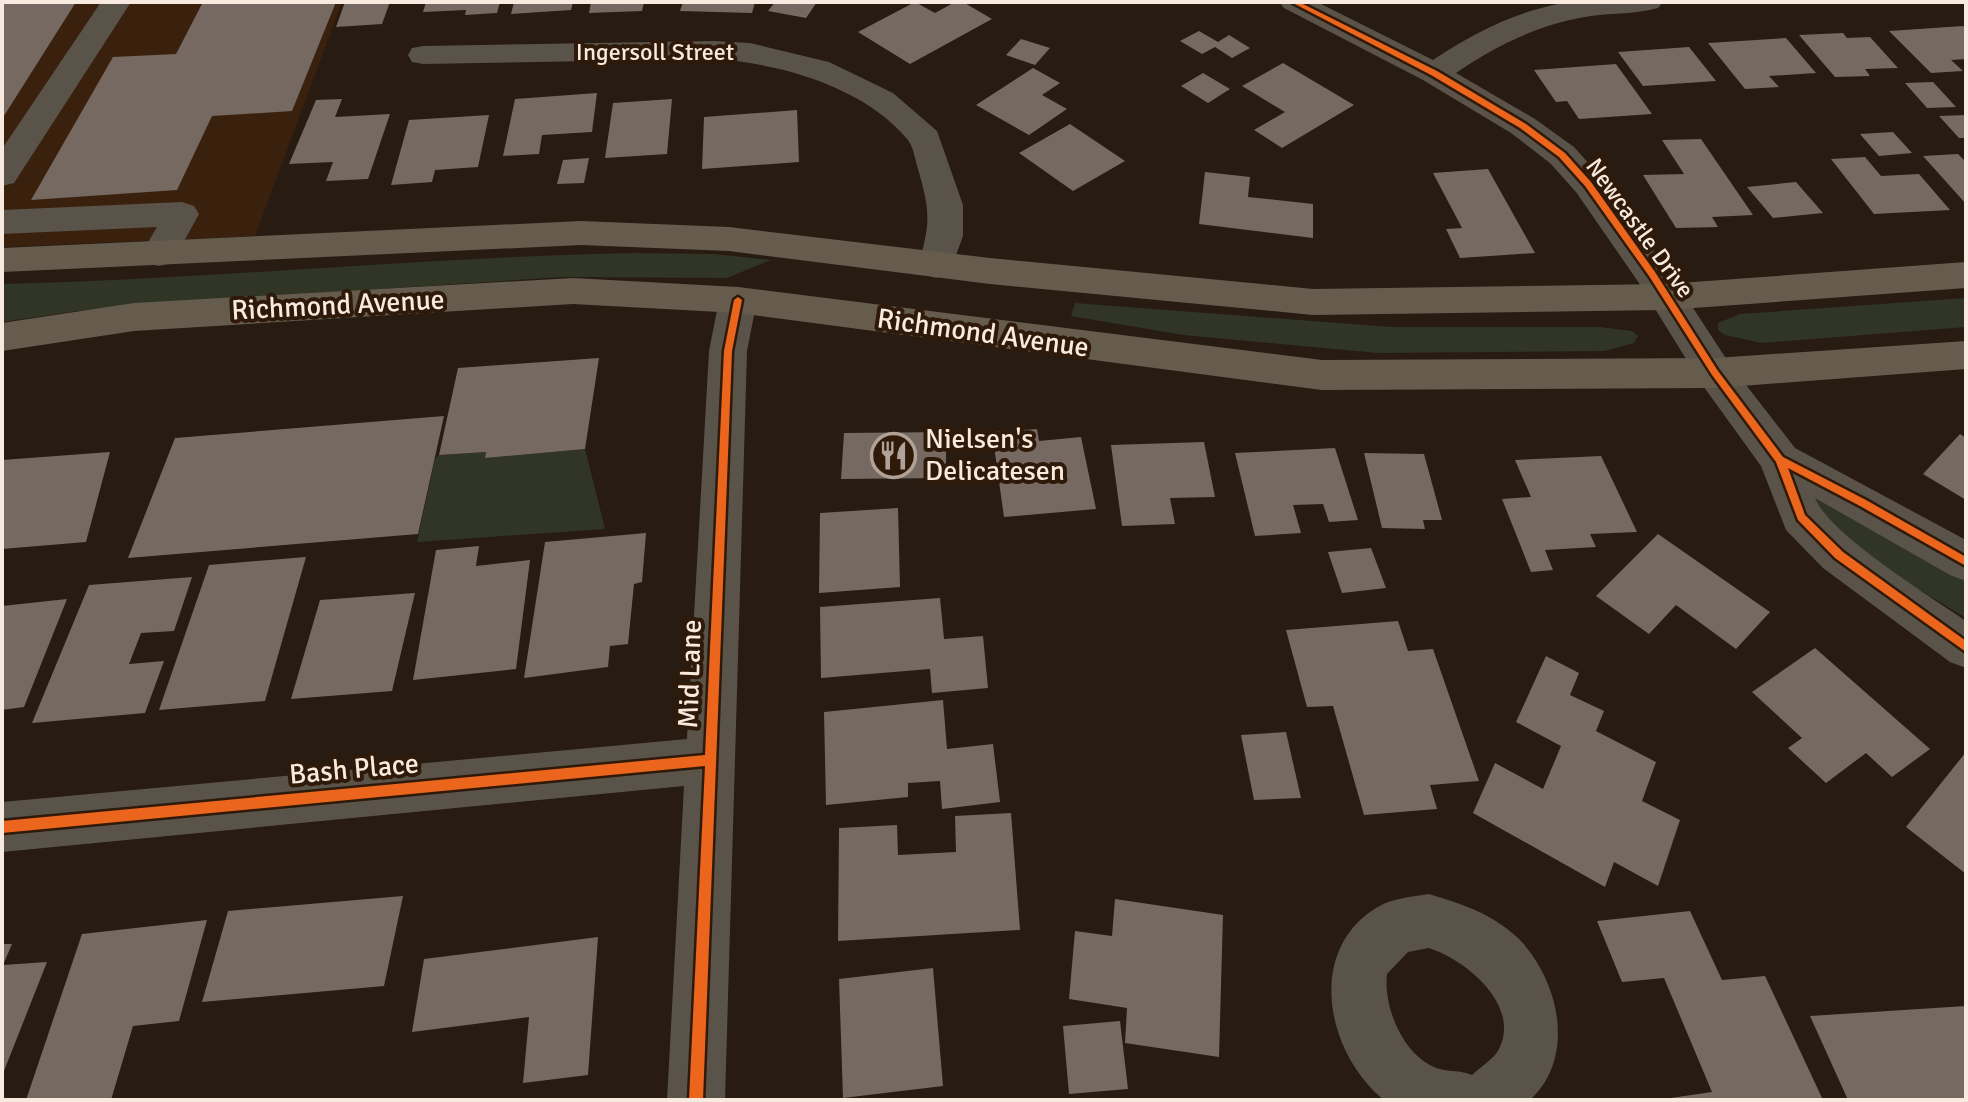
<svg xmlns="http://www.w3.org/2000/svg" width="1968" height="1102" viewBox="0 0 1968 1102" font-family="Signika,sans-serif">
<style>
.built{fill:#3a210d}
.green{fill:#303525}
.building{fill:#756961}
.lines{fill:none;stroke-linecap:round;stroke-linejoin:round}
.minor{fill:#5a5349;fill-rule:evenodd}
.major{fill:#655c4e;fill-rule:evenodd}
.cycleway-casing{stroke:#2f1a0a;stroke-width:5}
.cycleway{fill:#eb651d;fill-rule:evenodd}
.labels{text-anchor:middle;dominant-baseline:central;stroke-width:8;stroke-linejoin:round;paint-order:stroke}
.far-street-label{font-size:24px;fill:#f9eae0;stroke:#2f1a0a}
.street-label{font-size:28px;fill:#f9eae0;stroke:#2f1a0a}
.poi-label{font-size:28px;fill:#f9eae0;stroke:#2f1a0a;text-anchor:start}
</style>
<rect width="100%" height="100%" fill="#271b12"/>
<path class="built" d="M2,2H342L255,236L2,247Z"/>
<g class="green">
<path d="M633,253L714,254L771,260L727,278L563,277L197,301L78,311L2,322V284C213,279 423,257 633,253Z"/>
<path d="M1966,298V327L1762,343L1725,335L1718,330V323L1740,314Z"/>
<path d="M1075,303L1391,327H1600L1632,331L1638,336L1634,343L1605,351L1378,353L1183,335L1071,316Z"/>
<path d="M585,449L605,529L417,542L435,459L439,455L486,452L485,458Z"/>
<path d="M1819,496L1966,576V618L1854,550L1810,500Z"/>
</g>
<g class="building">
<path d="M2,2H76L2,119Z"/>
<path d="M203,2H336L292,111L212,116L177,190L31,200L113,57L176,54Z"/>
<path d="M345,2H390L382,24L336,27Z"/>
<path d="M426,2H500L497,13L465,15L466,10L423,12Z"/>
<path d="M514,2H573L571,10L511,14Z"/>
<path d="M591,2H644L642,11L589,13Z"/>
<path d="M683,2H755L752,13L680,11Z"/>
<path d="M775,2H817L806,18L768,11Z"/>
<path d="M915,2L935,13L955,2H963L992,19L910,64L858,32Z"/>
<path d="M1963,26L1966,29V59L1951,60L1963,71L1931,73L1889,31Z"/>
<path d="M1199,31L1218,42L1229,35L1250,48L1232,58L1215,47L1202,54L1180,41Z"/>
<path d="M1843,33L1847,38L1870,37L1898,68L1865,69L1870,76L1835,77L1799,35Z"/>
<path d="M1786,38L1816,73L1769,76L1779,87L1745,89L1708,43Z"/>
<path d="M1021,39L1050,48L1035,65L1006,55Z"/>
<path d="M1689,47L1716,81L1643,86L1618,52Z"/>
<path d="M1283,63L1354,105L1282,148L1254,130L1285,112L1242,86Z"/>
<path d="M1616,64L1652,114L1579,119L1567,101L1556,102L1534,70Z"/>
<path d="M1033,68L1060,83L1042,95L1067,109L1029,135L976,105Z"/>
<path d="M1203,73L1230,89L1208,103L1181,86Z"/>
<path d="M1933,82L1956,107L1927,108L1905,83Z"/>
<path d="M597,93L592,132L542,135L539,154L503,156L515,99Z"/>
<path d="M342,99L335,117L390,114L368,179L326,181L333,162L289,164L316,100Z"/>
<path d="M672,99L667,154L605,158L613,103Z"/>
<path d="M797,110L799,162L702,169L704,117Z"/>
<path d="M489,115L478,167L435,170L432,182L391,185L409,120Z"/>
<path d="M1966,115V138H1959L1939,116Z"/>
<path d="M1070,124L1125,161L1073,191L1019,153Z"/>
<path d="M1893,132L1912,153L1879,156L1860,134Z"/>
<path d="M1701,139L1753,215L1712,217L1718,227L1676,228L1643,175L1684,174L1662,140Z"/>
<path d="M1958,154L1966,162V204L1923,156Z"/>
<path d="M1865,157L1881,176L1919,174L1950,210L1874,214L1831,159Z"/>
<path d="M589,158L584,183L557,184L563,160Z"/>
<path d="M1488,169L1535,253L1460,258L1446,229L1462,228L1433,173Z"/>
<path d="M1205,172L1250,177L1248,197L1313,204V238L1199,224Z"/>
<path d="M1796,182L1823,213L1773,218L1747,187Z"/>
<path d="M599,358L585,449L485,458L486,452L439,455L458,368Z"/>
<path d="M444,416L418,534L128,558L175,438Z"/>
<path d="M1037,429L1039,441L1081,437L1096,509L1004,517L992,432Z"/>
<path d="M946,432V478L841,479L844,433Z"/>
<path d="M1960,434L1966,438V500L1923,474Z"/>
<path d="M1204,442L1215,497L1170,498L1175,524L1122,526L1111,445Z"/>
<path d="M1335,448L1358,520L1329,522L1323,504L1293,505L1301,533L1255,536L1235,453Z"/>
<path d="M110,452L86,542L2,549V460Z"/>
<path d="M1364,453L1424,454L1442,520H1423L1425,529L1382,528Z"/>
<path d="M1601,456L1637,532L1590,534L1596,547L1545,550L1553,570L1531,572L1502,499L1531,497L1515,460Z"/>
<path d="M898,508L900,587L819,593L820,513Z"/>
<path d="M646,533L642,582L634,584L628,644L610,646L608,667L524,678L545,542Z"/>
<path d="M1658,534L1770,612L1736,649L1676,605L1649,634L1596,596Z"/>
<path d="M479,546L476,566L530,560L516,669L413,680L436,550Z"/>
<path d="M1371,548L1386,588L1342,593L1328,552Z"/>
<path d="M306,557L265,701L159,710L209,565Z"/>
<path d="M192,577L174,631L141,633L129,664L164,661L145,713L32,723L89,585Z"/>
<path d="M415,593L392,691L291,699L320,600Z"/>
<path d="M940,598L944,639L983,636L988,688L932,693L930,669L821,678L820,607Z"/>
<path d="M67,599L24,707L2,710V606Z"/>
<path d="M1398,621L1408,651L1433,649L1479,781L1430,785L1437,809L1364,815L1333,706L1307,707L1286,630Z"/>
<path d="M1815,648L1930,749L1892,777L1866,753L1826,783L1788,748L1802,738L1752,692Z"/>
<path d="M1546,656L1579,673L1570,695L1604,711L1596,731L1656,762L1642,801L1680,820L1658,886L1614,862L1605,887L1473,813L1495,763L1543,789L1561,746L1516,722Z"/>
<path d="M943,700L947,749L993,744L1000,802L942,809L940,781L908,783V797L826,805L824,712Z"/>
<path d="M1286,732L1301,798L1254,800L1241,735Z"/>
<path d="M1966,752V874L1906,827Z"/>
<path d="M1011,813L1020,930L838,941L839,828L897,825L898,855L956,852L955,816Z"/>
<path d="M403,896L384,986L202,1002L228,911Z"/>
<path d="M1115,899L1223,915L1219,1057L1125,1043L1127,1008L1069,999L1075,931L1112,936Z"/>
<path d="M1690,911L1722,980L1765,976L1823,1100H1657L1712,1092L1664,978L1622,982L1597,921Z"/>
<path d="M207,920L179,1021L133,1026L111,1100H26L82,934Z"/>
<path d="M598,937L588,1075L523,1083L529,1017L412,1032L424,959Z"/>
<path d="M2,944H12L3,965L47,962L2,1076Z"/>
<path d="M933,968L943,1086L843,1098L839,979Z"/>
<path d="M1966,1006V1100H1848L1810,1016Z"/>
<path d="M1120,1021L1128,1089L1069,1094L1063,1026Z"/>
</g>
<g class="lines">
<g class="minor">
<path d="M101,2H131L14,183L2,186V149Z"/>
<path d="M1279,2H1317L1433,60C1475,32 1518,10 1569,2C1599,0 1632,2 1663,2L1658,8C1637,14 1613,13 1591,16C1540,24 1498,44 1456,73L1535,119L1574,147L1600,176L1665,265L1729,363L1795,448L1966,540V581L1950,575L1815,498C1830,535 1930,596 1966,621V668L1950,662L1823,568L1786,530L1761,466L1701,383L1639,283L1576,192L1550,163L1511,133L1423,80L1284,8Z"/>
<path d="M714,41L750,43L829,62L893,93L937,131L963,205V236L949,274L936,278L923,274L918,265C931,224 930,210 918,169C915,160 914,148 908,140C865,87 779,63 714,59L423,64L412,62L408,55L412,48L423,46Z"/>
<path d="M182,202L194,206L199,214L172,263L159,266L146,263L141,254L157,227L2,234V210Z"/>
<path d="M738,287L751,291L757,300L747,351L725,1100H667L684,786L2,852V802L687,739L709,351L719,300L725,291Z"/>
<path d="M1429,894C1462,904 1493,914 1518,938C1559,979 1577,1057 1530,1100H1384C1327,1054 1305,952 1376,908C1391,898 1412,897 1429,894ZM1429,948C1466,960 1521,1005 1499,1049C1494,1059 1480,1067 1472,1075C1461,1070 1451,1072 1440,1069C1404,1059 1383,1007 1387,974L1408,952Z"/>
</g>
<g class="major">
<path d="M581,221L729,227L990,258L1313,289L1666,284L1966,262V288L1666,310L1313,315L990,284L729,251L581,245L2,272V248Z"/>
<path d="M573,278L738,287L1322,360L1715,358L1966,341V369L1715,388L1322,390L738,313L573,304L134,331L2,351V323L134,303Z"/>
</g>
<defs>
<g id="cycleway">
<path d="M1291,2H1299L1437,71L1526,124L1565,153L1591,182L1655,272L1718,371L1783,457L1866,500L1966,557V566L1860,506L1788,468L1805,515L1843,552L1966,641V652L1835,558L1798,520L1776,462L1712,375L1649,276L1585,186L1559,157L1520,128L1431,75Z"/>
<path d="M738,297L742,300L732,351L703,1100H689L705,766L2,833V821L705,755L724,351L734,300Z"/>
</g>
</defs>
<use href="#cycleway" class="cycleway-casing"/>
<use href="#cycleway" class="cycleway"/>
</g>
<defs>
<symbol id="restaurant-ring" viewBox="-11 -11 22 22"><circle r="9.5" fill="#2f1a0a" stroke="#b0a298" stroke-width="1.5"/><path d="M-5-6h1v4h1v-4h1v4h1v-4h1v5L-1.5 .5V6h-2V.5L-5-1ZM5-6V6H3V1.5H1.5Q1.5-4 5-6Z" fill="#b0a298"/></symbol>
</defs>
<g fill-rule="evenodd">
<use href="#restaurant-ring" x="868" y="430" width="51" height="51"/>
</g>
<g class="labels">
<g class="far-street-label">
<text x="655" y="52">Ingersoll Street</text>
<text transform="translate(1640 228) rotate(54)">Newcastle Drive</text>
</g>
<g class="street-label">
<text transform="translate(338 305) rotate(-3)">Richmond Avenue</text>
<text transform="translate(983 333) rotate(8)">Richmond Avenue</text>
<text transform="translate(690 674) rotate(-88)">Mid Lane</text>
<text transform="translate(354 769) rotate(-5)">Bash Place</text>
</g>
<g class="poi-label">
<text x="925" y="439">Nielsen's<tspan x="925" dy="32">Delicatesen</tspan></text>
</g>
</g>
<rect width="1968" height="1102" fill="none" stroke="#f9eae0" stroke-width="8"/>
</svg>
